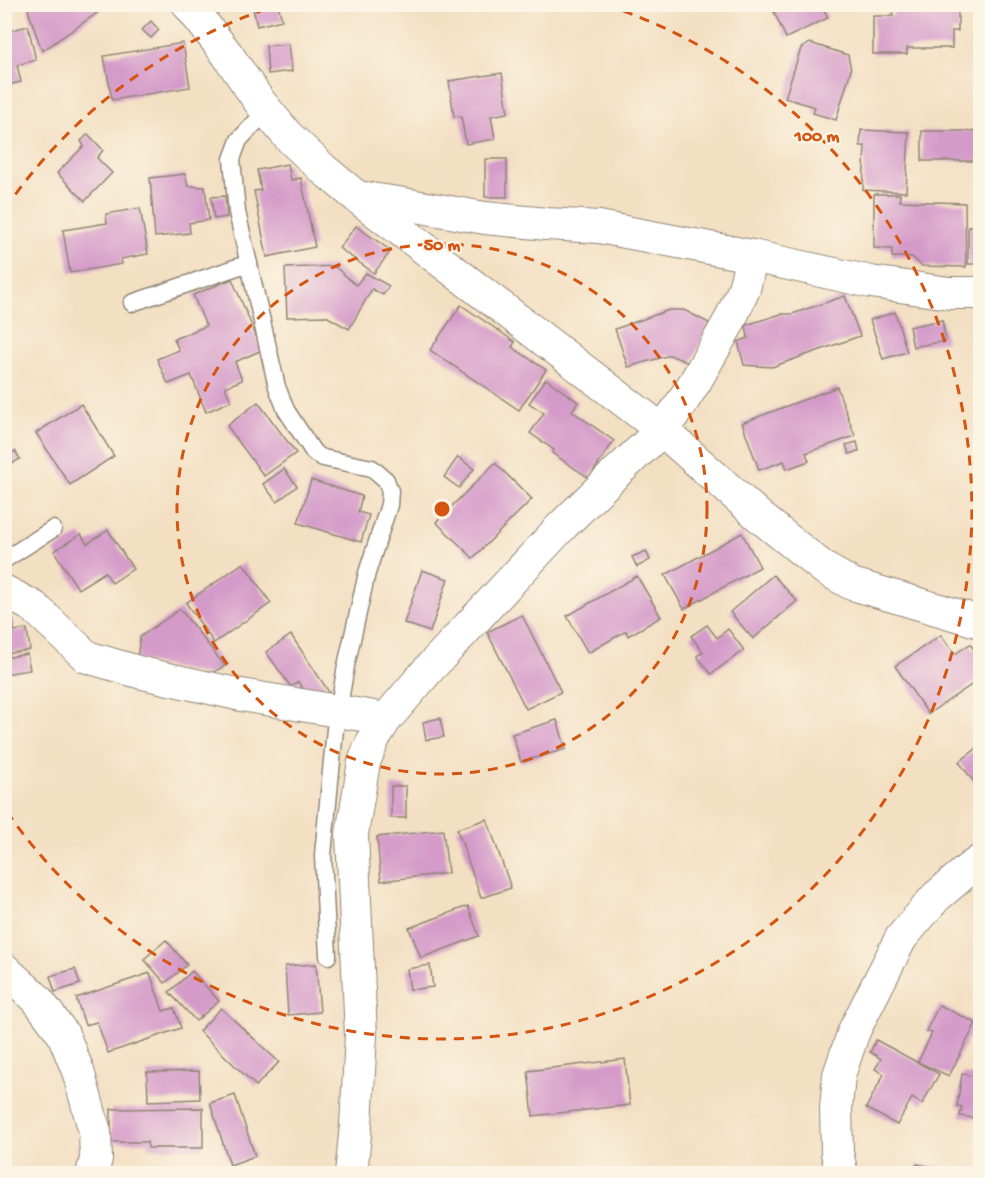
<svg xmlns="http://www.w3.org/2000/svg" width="985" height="1178" viewBox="0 0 985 1178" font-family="'Gochi Hand',sans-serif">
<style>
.building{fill:#d49ac9}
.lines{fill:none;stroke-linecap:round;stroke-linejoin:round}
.service-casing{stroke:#8f8576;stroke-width:19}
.minor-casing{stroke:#8f8576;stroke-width:34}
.service{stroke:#fff;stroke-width:16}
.minor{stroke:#fff;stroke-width:32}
.ring{fill:none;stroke:#d5540f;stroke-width:3;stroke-dasharray:10 8}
.centre{fill:#d5540f;stroke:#fcf5e5;stroke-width:3}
.ring-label{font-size:18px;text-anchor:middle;font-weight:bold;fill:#d5540f;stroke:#fcf5e5;stroke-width:4.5;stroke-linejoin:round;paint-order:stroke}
</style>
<rect width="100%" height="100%" fill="#fcf5e5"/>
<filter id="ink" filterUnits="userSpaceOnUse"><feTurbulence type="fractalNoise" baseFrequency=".0167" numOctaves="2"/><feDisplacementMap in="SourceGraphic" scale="12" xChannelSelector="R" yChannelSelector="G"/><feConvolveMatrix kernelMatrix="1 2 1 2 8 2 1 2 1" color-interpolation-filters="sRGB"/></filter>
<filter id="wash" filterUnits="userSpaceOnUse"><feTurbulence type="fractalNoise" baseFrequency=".008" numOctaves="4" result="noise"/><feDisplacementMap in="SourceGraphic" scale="24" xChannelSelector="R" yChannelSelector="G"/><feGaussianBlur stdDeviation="1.35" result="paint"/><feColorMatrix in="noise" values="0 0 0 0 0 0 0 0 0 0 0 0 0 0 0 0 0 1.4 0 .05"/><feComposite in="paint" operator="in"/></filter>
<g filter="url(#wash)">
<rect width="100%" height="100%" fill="#f3dfc2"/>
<g id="blocks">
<g class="building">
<path d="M36,4H96L100,11L42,51L28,10Z"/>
<path d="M252,4H278L282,20L257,26Z"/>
<path d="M790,4H821L828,18L786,38L774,12Z"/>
<path d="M908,4H958V31H952V48H907V54H873V16H893V10H908Z"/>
<path d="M151,21L159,30L151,38L142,30Z"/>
<path d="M28,26L36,60L17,65L21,82L4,86V32Z"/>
<path d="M183,43L190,87L112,100L104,56Z"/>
<path d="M810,43L848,55L851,70L836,120L813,113L815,107L785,98L801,48Z"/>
<path d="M289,44L292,71L268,74L266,46Z"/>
<path d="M502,73L508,113L491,116L495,139L466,144L461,116L454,117L449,81Z"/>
<path d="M861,130L909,132L906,192L863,190L865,146H860Z"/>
<rect x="922" y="131" width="58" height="30"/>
<path d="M88,134L103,150L97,158L112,173L85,201L57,173L84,146L81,141Z"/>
<rect x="485" y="159" width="22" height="38"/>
<path d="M288,164L291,180L301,178L315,247L267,257L254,191L261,190L257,170Z"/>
<path d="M185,174L188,186L205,187L209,220L189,223L190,233L155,237L150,178Z"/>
<path d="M874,194H900V201L965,203L966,267L922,266L912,257H892V249L874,248Z"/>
<path d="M225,196L227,217L214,219L211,197Z"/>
<path d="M140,208L148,254L121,259L122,264L70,273L63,230L107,223L106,214Z"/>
<path d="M356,226L391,251L374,273L339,248Z"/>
<rect x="968" y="226" width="12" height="38"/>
<path d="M334,266L356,285L366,273L389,286L383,295L372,289L349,329L326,316L287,317L285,268Z"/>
<path d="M232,279L262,350L235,362L242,380L225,387L231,401L206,412L191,375L168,384L157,359L179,350L174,339L206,326L193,295Z"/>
<path d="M845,296L860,336L772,367L744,365L738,342L748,338L746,325L781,314H792Z"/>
<path d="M461,305L515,342L512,347L546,370L519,410L430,350Z"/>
<path d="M669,310H684L709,323L691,364L670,355L628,367L615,329Z"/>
<path d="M895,312L907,352L883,359L870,320Z"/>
<path d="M942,320L946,341L913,347L909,327Z"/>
<path d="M546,379L578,402L572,411L614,441L589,478L552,453L554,450L530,433L544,413L529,403Z"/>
<path d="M837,387L855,436L806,453L809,461L787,469L784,461L759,470L742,423Z"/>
<path d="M258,402L296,453L264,476L227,426Z"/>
<path d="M81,404L114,456L70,485L36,433Z"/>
<path d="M857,442L859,451L849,454L846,445Z"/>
<path d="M15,451L20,459L8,466L4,461V458Z"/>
<path d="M458,457L474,469L459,488L444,477Z"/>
<path d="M495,463L532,499L473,558L436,522Z"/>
<path d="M284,469L297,486L277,502L263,484Z"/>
<path d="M311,480L362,496L358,512L369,515L361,542L298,523Z"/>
<path d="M108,530L133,569L112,583L105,572L78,589L54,551L81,534L87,544Z"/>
<path d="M742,533L760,567L684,609L665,575Z"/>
<path d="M646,551L650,560L637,567L632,557Z"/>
<path d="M243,563L271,603L214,643L186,603Z"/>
<path d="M422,570L448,579L430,632L404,623Z"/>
<path d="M773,575L797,601L753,639L730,612Z"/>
<path d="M637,576L661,617L628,636L626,631L588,653L567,616Z"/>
<path d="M180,609L225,666L208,675L137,660L140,637Z"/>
<path d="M522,615L561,692L526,709L487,632Z"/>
<path d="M13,619L14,631L27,629L30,650L4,654V620Z"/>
<path d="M707,625L717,638L728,629L744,650L711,674L697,656L703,652L691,636Z"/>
<path d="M291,635L329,692L326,694L305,691L298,682L291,687L266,652Z"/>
<path d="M941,635L955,654L970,644L976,652L980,649V679L928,714L895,666Z"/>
<path d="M27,654L30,670L4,674V658Z"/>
<path d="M440,718L444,737L426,740L423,722Z"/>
<path d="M557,720L566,749L521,762L512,734Z"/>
<path d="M980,746V790L959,762Z"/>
<rect x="391" y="786" width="15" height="32"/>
<path d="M487,819L511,888L481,898L457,829Z"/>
<path d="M443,830L448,873L381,881L377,837Z"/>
<path d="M468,906L479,936L421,958L409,928Z"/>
<path d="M166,940L187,965L165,983L144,959Z"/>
<path d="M316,964L320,1012L288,1015L285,966Z"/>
<path d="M430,965L433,987L410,990L407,969Z"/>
<path d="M75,969L80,984L55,992L50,976Z"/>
<path d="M192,971L219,1001L196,1021L169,992Z"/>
<path d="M150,973L163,1011L174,1008L181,1028L108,1053L97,1022L85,1025L76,998Z"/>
<path d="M939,1005L976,1023L949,1076L918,1062L932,1033L926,1031Z"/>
<path d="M221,1008L279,1062L256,1086L199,1031Z"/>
<path d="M876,1040L939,1074L922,1104L912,1098L897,1125L866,1108L884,1074L875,1069L881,1059L870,1052Z"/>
<path d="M625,1059L630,1105L533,1116L528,1071Z"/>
<path d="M199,1071L200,1099L148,1101L147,1072Z"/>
<path d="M975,1071H980V1119L960,1116L962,1107L957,1106L962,1074L974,1076Z"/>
<path d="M235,1095L255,1156L230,1165L210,1103Z"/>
<path d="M203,1108V1148H148L147,1142H111V1109Z"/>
<path d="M917,1164L960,1172V1174H915Z"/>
</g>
</g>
</g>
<g filter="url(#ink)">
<use href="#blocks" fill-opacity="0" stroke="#8f8576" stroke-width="1.5"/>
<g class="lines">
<defs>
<g id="service">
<path d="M267,110L239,140L232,159L237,212L277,387L286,410L314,453L323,458L372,468L386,480L390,491L389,505L367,573L346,666L335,729L323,855L328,956"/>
<path d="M132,303L249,263"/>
<path d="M4,560L53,529"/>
</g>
<g id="minor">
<path d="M188,4L227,54L259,101L288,136L323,169L357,197L662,430L760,517L825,569L852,584L980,622"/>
<path d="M358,197L398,203L485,218L547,224L599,227L752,256L871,282L949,293H980"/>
<path d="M4,591L34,607L87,657L142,673L241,695L386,719"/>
<path d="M4,969L37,999L63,1034L78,1071L95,1132L96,1159L92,1174"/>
<path d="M351,1174L356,1125L361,1036L352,834L364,762L374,738L386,719L428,670L561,527L613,476L662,430L677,410L695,382L729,322L744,289L752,256"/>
<path d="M842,1174L837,1153L836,1108L839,1075L854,1031L901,938L936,897L970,868L980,861"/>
</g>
</defs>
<use href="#service" class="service-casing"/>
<use href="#minor" class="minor-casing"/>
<use href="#service" class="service"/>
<use href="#minor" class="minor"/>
</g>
</g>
<g class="ring">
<circle cx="442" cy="509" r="265"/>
<path d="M5 209A530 530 0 0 1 278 5M606 5A530 530 0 1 1 5 809"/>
</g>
<circle cx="442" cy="509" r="9" class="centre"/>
<g class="ring-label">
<text x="817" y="141">100 m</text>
<text x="442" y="250">50 m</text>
</g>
<rect width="985" height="1178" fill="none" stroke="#fcf5e5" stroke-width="24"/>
</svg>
